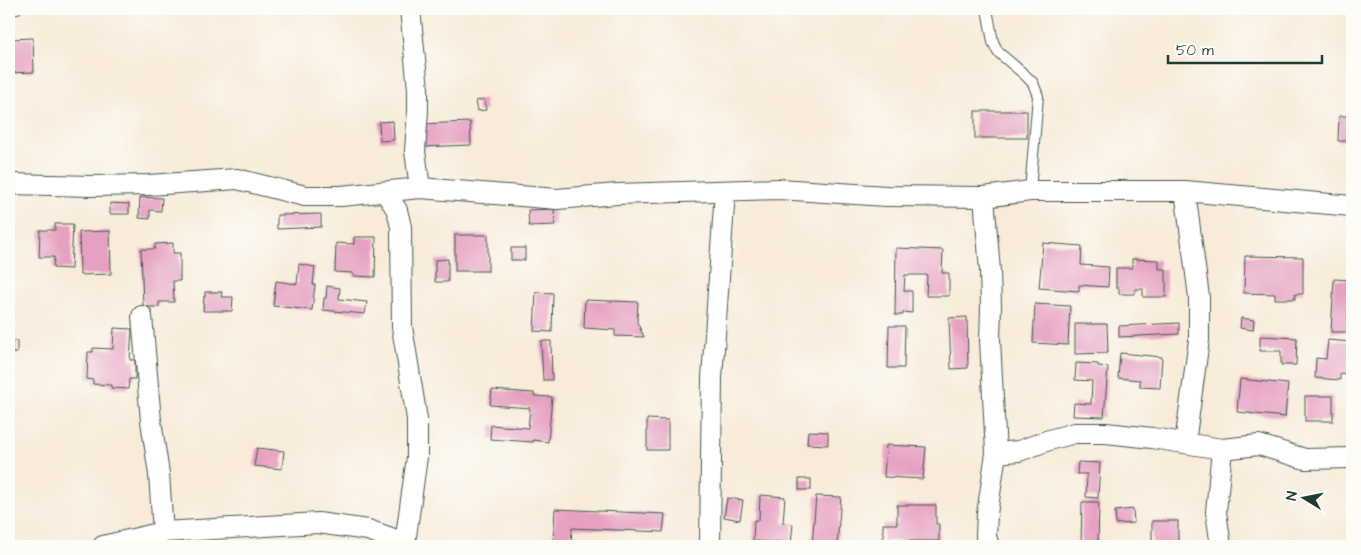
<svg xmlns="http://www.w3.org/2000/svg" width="1361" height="555" viewBox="0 0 1361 555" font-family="'Architects Daughter',sans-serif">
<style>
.building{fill:#e6a0c1}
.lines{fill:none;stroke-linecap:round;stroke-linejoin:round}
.lane-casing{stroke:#40574d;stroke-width:12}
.street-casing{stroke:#40574d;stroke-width:22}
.lane{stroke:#fff;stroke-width:10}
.street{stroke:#fff;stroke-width:20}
</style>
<rect width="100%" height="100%" fill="#fdfcf7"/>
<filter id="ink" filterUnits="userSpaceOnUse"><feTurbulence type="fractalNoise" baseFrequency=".02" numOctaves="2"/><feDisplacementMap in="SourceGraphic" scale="10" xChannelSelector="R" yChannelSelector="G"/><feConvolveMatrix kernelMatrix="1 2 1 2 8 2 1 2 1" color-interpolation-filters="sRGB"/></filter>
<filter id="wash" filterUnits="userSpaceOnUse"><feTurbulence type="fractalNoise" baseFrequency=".0096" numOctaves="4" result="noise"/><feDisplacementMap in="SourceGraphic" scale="20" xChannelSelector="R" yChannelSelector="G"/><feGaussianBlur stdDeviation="1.12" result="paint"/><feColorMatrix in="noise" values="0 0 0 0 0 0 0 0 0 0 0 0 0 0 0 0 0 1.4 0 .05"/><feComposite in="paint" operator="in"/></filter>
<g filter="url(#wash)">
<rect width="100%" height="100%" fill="#f8ebd9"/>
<g id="blocks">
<g class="building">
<path d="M33,38L34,72L9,73V39Z"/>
<path d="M484,99L486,110L478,111L476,101Z"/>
<rect x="975" y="111" width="52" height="27"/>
<path d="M1339,116H1352V141H1338Z"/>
<path d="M393,121L394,140L380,141L379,122Z"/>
<path d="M470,122L471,145L422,147L421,124Z"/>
<path d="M140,197L162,198L161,211L150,210V219L139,218Z"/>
<path d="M110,203L129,204V214H110Z"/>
<path d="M554,209L555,225L529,226L528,210Z"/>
<path d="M321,214V227L277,229V215Z"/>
<path d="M55,224H73L71,269L53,268L54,257H39L40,230H55Z"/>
<path d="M110,231L111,274L80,275L79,232Z"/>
<rect x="455" y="235" width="33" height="36"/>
<path d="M354,237H376L375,277L353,276V273L335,272L336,243L354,244Z"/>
<path d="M173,243V253H180V281H173L174,302H159V307H143L141,249H155V244Z"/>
<path d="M1043,243L1082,246L1081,265L1109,267L1108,287L1079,285V291L1039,288Z"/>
<rect x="511" y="248" width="14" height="12"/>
<path d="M896,248L943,250L942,273H949V296H926L927,275H905L904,291H912V313L903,312V315H895Z"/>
<path d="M1245,256L1303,257V294H1295V299H1275V294L1244,293Z"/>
<path d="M448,259V282H435V260Z"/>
<path d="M1132,259L1159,260V269H1166V297H1143V289H1135V294H1119V288H1116V268H1132Z"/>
<path d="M299,264L315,267L313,285H315L312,310L273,306L276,281L297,284Z"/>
<path d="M1334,279L1350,280L1347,332H1331Z"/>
<path d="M327,286L340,288L339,299L367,302L365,314L323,310L324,298H326Z"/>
<path d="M205,292H222L221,297H233L232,311H203L204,296L205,297Z"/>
<path d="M536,292L553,293L552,332L534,331Z"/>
<path d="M585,300L638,302L637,322L644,337L615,336V330L584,328Z"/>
<path d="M1035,304L1070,306L1068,345L1033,343Z"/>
<path d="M967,317L968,368L951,369L949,318Z"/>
<path d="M1241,318L1254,320L1253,330L1240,328Z"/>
<path d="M1179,323V334L1119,337V326Z"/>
<path d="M1075,324H1107L1108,353L1075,354Z"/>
<path d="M889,326H905L904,368H888Z"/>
<path d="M114,328L132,329L130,360H135V379H129L128,389L111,388V385L93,384V380L87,379L88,352H93V348L113,349Z"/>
<path d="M1260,336L1297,338L1296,365H1281V351H1260Z"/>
<path d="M1328,340L1351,342L1348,375L1340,374V380L1315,378L1316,358L1326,359Z"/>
<rect x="9" y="341" width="8" height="12"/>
<path d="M541,341H551L552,380H543Z"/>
<path d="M1120,353L1162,357L1160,388L1140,387V380L1118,378Z"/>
<path d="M1076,363L1098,364V366L1108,367L1104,417L1073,416L1074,403L1091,404L1092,381L1075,380Z"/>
<path d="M1240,379L1288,384L1285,417L1237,412Z"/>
<path d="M492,390L534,393V396L552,397L548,442L533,440V442L490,439L491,425L528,428L530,408L490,405Z"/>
<rect x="1305" y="396" width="28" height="25"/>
<path d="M647,419L668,420V450H647Z"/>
<path d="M808,431L828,432V445L807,444Z"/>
<path d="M886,445L926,447L923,479L884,477Z"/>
<path d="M257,448L284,451L282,469L254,466Z"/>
<path d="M1078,462L1100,463L1098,498L1086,497L1087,474H1077Z"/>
<rect x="799" y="479" width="12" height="11"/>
<path d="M760,495L785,497L783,523L793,524L791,543L753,541L754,520H759Z"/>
<path d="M816,496L841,497L837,546L812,545Z"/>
<path d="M727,498L743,500L740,520L724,517Z"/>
<path d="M1082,502H1099L1098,545L1081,544Z"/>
<path d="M897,505H936V524H939V541H883V524H897Z"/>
<path d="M555,509L665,514L663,532L572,528L571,546H553Z"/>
<path d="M1133,509L1134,523L1116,524L1115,511Z"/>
<rect x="1152" y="521" width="26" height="25"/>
</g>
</g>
</g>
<g filter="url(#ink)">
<use href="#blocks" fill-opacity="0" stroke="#40574d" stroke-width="1"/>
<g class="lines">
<defs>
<g id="lane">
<path d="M987,9L993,42L998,52L1025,75L1033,83L1038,96L1030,191"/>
<path d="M9,10L16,9"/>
</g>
<g id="street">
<path d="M410,9L418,89V110L415,151L420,188"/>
<path d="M9,184L92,186L149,185L237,179L305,196H341L420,188L557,199L617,194L779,189L886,196L984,197L1030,191H1185L1352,206"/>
<path d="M1185,191L1199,297V340L1185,443"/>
<path d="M385,192L397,210L401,227L402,327L417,419V457L405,543"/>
<path d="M984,197L990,271L991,306L990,340L996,453L987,514L986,536L989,546"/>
<path d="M142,316L151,421L159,474L163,532"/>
<path d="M996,453L1019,451L1049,440L1075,433H1106L1152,438L1222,449L1259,445L1305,459L1352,458"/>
<path d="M103,546L163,532L318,523L368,530L405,543L409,546"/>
<path d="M710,546L712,378L725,191"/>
<path d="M1221,546L1216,512L1222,449"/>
</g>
</defs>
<use href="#lane" class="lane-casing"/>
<use href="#street" class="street-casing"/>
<use href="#lane" class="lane"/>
<use href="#street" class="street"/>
</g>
</g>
<rect width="1361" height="555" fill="none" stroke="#fdfcf7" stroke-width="30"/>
<g transform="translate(1304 498) rotate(280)" stroke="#fdfcf7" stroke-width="4" paint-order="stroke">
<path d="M0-4L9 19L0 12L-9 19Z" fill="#1f3d34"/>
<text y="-8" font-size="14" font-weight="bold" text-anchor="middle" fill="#1f3d34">N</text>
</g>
<path d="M1168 55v8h154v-8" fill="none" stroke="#1f3d34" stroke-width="2.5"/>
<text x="1176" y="55" font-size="15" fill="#1f3d34" stroke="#fdfcf7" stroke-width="4" paint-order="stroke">50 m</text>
</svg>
